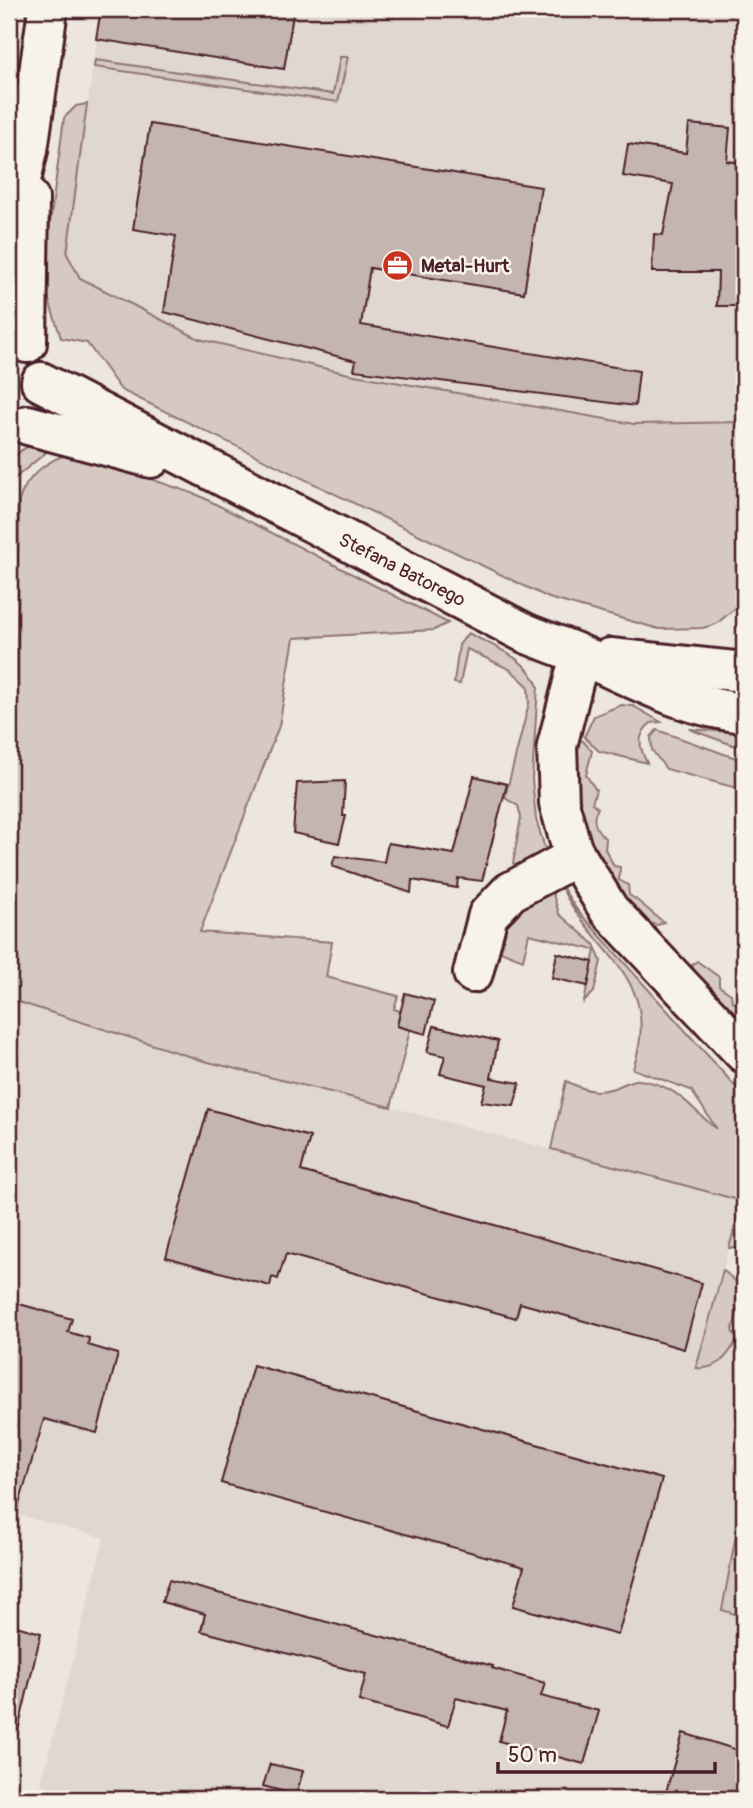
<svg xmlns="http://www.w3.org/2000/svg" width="753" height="1808" viewBox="0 0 753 1808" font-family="Pangolin,sans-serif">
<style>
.built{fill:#e0d7d0}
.green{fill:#d5c9c2;stroke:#907476;stroke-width:2}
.building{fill:#c4b5b0;stroke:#4a1f2b;stroke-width:2}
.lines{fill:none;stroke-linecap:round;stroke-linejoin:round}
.minor-casing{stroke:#4a1f2b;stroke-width:44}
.minor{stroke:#f7f3e8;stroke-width:38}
.labels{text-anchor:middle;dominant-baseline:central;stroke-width:5;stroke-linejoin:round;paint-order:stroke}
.poi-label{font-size:19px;font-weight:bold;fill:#4a1f2b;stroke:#f7f3e8;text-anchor:start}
.street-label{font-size:19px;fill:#4a1f2b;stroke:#f7f3e8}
</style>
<rect width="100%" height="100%" fill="#ece6dd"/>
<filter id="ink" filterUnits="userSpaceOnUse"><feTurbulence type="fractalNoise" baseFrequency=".0143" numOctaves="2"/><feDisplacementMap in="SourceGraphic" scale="14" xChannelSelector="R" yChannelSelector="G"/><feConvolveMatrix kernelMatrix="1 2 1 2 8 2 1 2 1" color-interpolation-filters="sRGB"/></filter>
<g filter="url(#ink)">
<g class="built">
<path d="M101,9H744V422L634,424L349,374L199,339L80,278L67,254Z"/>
<path d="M9,999L204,1061L391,1107L742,1201L706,1329L744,1342V1799H84L83,1795L41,1784L104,1538L9,1512Z"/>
</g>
<g class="green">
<path d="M340,57H348L338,102L94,67L95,60L333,94Z"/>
<path d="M87,104L67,254L80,278L199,339L349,374L634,424L744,422V601L716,624L703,628L659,629L549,598L121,390L87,343L61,338L45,288V261L64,118L76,106Z"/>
<path d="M37,443L56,444L9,483C9,459 14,451 37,443Z"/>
<path d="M73,453L198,495L448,623L434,630L294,638L279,726L200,932L332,942L326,977L398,996L394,1009L400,1011L397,1026L410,1030L391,1107L204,1061L9,999V768L16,693L19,501C26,476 49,458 73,453Z"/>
<path d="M468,633C495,647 526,657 538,686L532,779L536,819L547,855L520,871L513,863L521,817L518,806L505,798L529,703L528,686L511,670L467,649L460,684L454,683L459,645Z"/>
<path d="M621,705L633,706L661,722L651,723C636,735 639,747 647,763L599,751L584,737L594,716Z"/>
<path d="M689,729L744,733V749Z"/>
<path d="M657,730L744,761V790L666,769L652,750L651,737Z"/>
<path d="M574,739L583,741L592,751L586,775L596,790L592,803L598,808C590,820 596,830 606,839L605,849L614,866L620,867L619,880L628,885L629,895C643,903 650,913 664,922L658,925C647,924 639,915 632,908C584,862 576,802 574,739Z"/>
<path d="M549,881L559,914L594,944L601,961L594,992L584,1002L595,950L529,934L523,960L498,950L499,914Z"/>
<path d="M559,882L577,910L744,1096V1248H729L742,1201L551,1149L566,1081C588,1092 601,1095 624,1084C629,1082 633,1079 639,1080C679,1085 690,1109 717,1129L691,1090L633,1069C665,976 591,954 559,882Z"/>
<path d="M697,961L719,977V986L731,994L732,1001L744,1008V1026L694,972L692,965Z"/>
<path d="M723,1270L744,1289L732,1331L738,1339C727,1357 718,1370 696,1368Z"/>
<path d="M744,1492V1617L722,1610Z"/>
</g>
<g class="building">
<path d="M101,9H294L284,69L96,39Z"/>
<path d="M150,124L541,187L524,293L370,268L361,325L639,371L635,406L354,370L356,361L164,312L176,236L133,229Z"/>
<path d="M689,124L730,128L727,161L744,163V306H717L718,272H652L654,234L663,235L673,184L623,176L628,144L686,153Z"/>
<path d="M474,776L507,784L482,881L458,878L457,888L412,880L411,893L332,866L335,856L384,862L388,843L454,854Z"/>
<path d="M345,781L343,816H346L339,843L293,833L297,783Z"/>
<path d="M557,953L593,962L588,986L552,978Z"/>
<path d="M405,993L434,1001L426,1034L397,1026Z"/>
<path d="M434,1026L498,1041L491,1078L520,1083L514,1106L481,1102L486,1085L440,1074L445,1056L427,1052Z"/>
<path d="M208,1109L310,1137L301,1171L702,1283L684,1349L520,1303L516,1318L286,1254L278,1279L272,1277L270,1286L166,1257Z"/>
<path d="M9,1301L72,1319L68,1332L89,1338L88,1345L118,1354L97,1433L44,1419L15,1518L9,1517Z"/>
<path d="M253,1365L662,1479L618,1635L513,1606L524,1567L221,1483Z"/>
<path d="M169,1580L493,1666L492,1668L545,1683L541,1696L599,1711L584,1764L499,1741L507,1711L456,1698L448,1726L359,1701L366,1674L201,1631L205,1614L162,1602Z"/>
<path d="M9,1624L41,1633L18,1731L9,1730Z"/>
<path d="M683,1733L744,1752V1799H664Z"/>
<path d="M270,1764L303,1771L296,1795L263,1786Z"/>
</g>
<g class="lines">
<defs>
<g id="minor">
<path d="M9,232L28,150L48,9"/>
<path d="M27,343L29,198"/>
<path d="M41,382L525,633C544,641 563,647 581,655C636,679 684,707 744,713"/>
<path d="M28,425L151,458"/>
<path d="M580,655L557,746L559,803L572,849L609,910L744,1053"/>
<path d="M610,658L744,672"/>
<path d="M473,973L488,915L510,892L575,857"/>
</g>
</defs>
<use href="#minor" class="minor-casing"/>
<use href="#minor" class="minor"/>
</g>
</g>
<defs>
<symbol id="office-disc" viewBox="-11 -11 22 22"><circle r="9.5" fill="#c8321e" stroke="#f7f3e8"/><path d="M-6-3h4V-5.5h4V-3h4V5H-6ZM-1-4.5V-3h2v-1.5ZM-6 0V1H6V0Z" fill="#fff"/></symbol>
</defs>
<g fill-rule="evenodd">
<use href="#office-disc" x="380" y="248" width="35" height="35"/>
</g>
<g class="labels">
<g class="poi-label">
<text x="421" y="266">Metal-Hurt</text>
</g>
<g class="street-label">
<text transform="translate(402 570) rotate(27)">Stefana Batorego</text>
</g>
</g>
<rect width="753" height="1808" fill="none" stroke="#f7f3e8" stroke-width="35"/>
<rect x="18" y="18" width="718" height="1773" fill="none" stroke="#4a1f2b" stroke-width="2.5" filter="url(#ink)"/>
<path d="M498 1762v10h217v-10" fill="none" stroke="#4a1f2b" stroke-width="3.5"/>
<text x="508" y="1762" font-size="21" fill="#4a1f2b" stroke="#f7f3e8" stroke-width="5" paint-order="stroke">50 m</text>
</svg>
